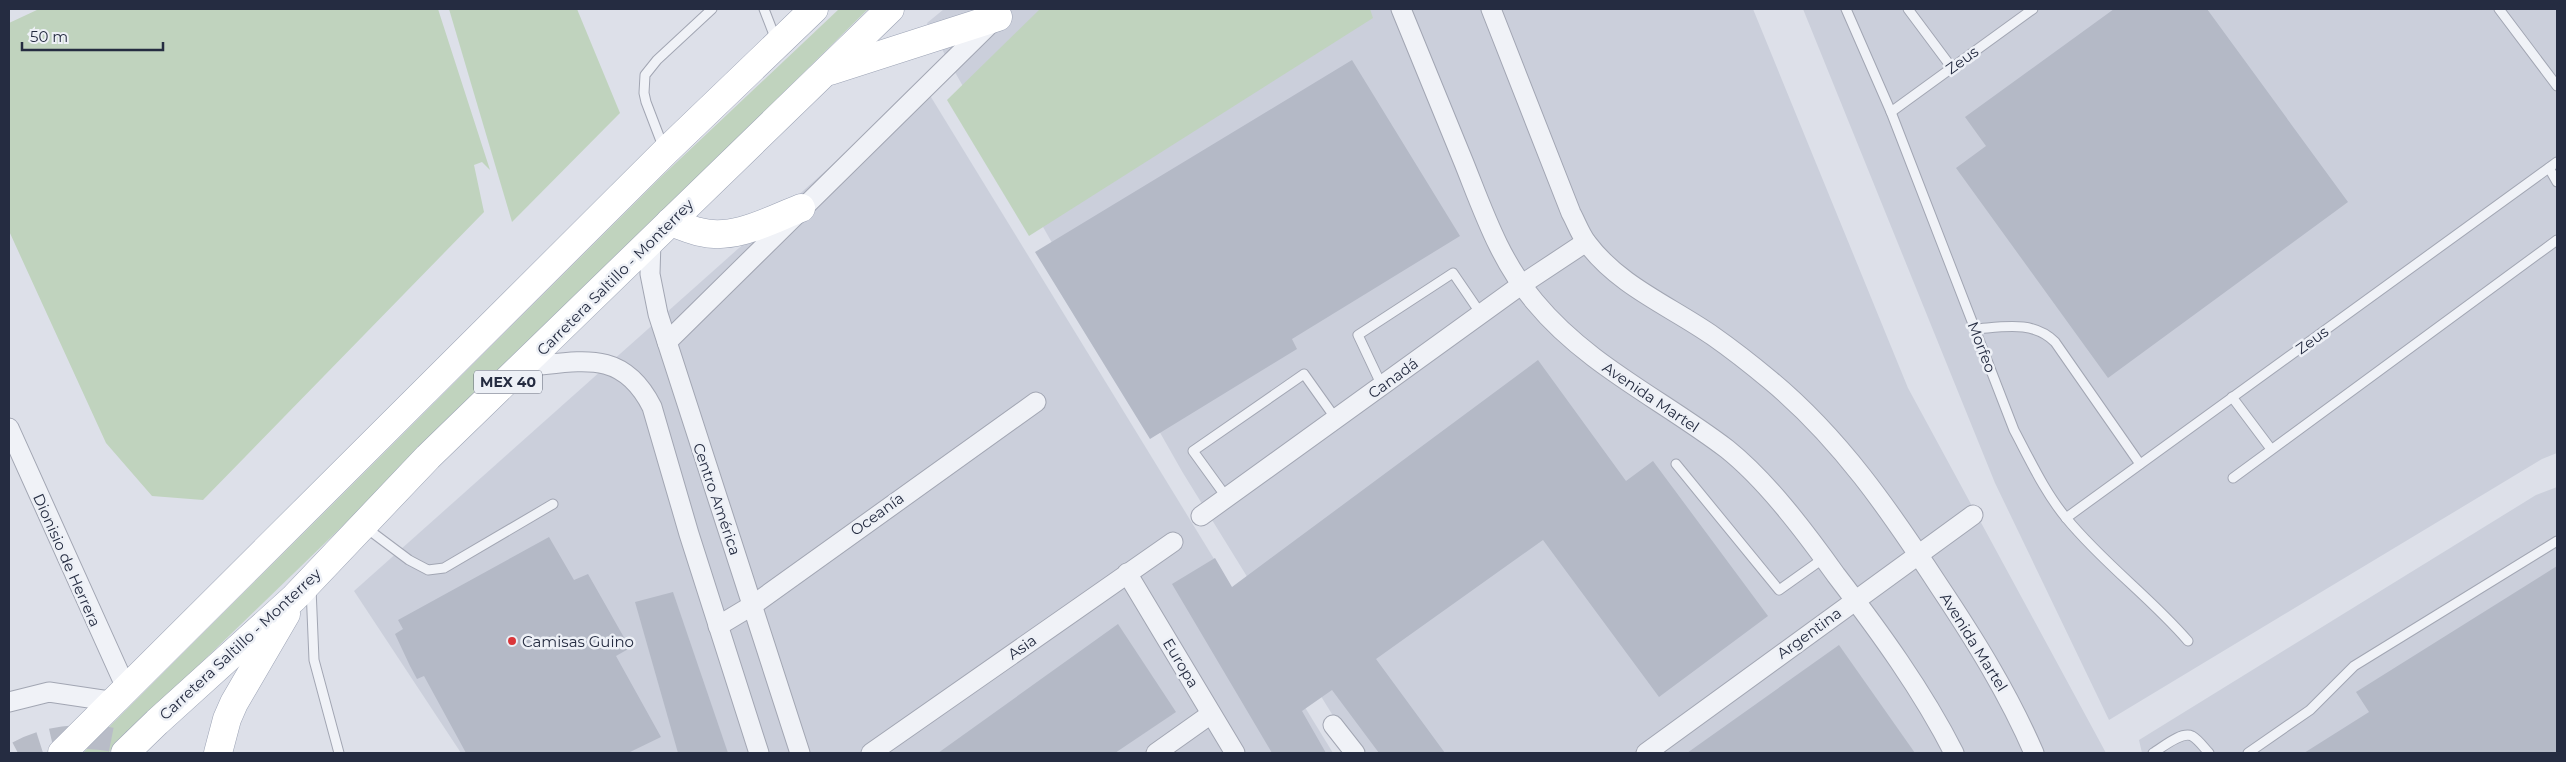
<svg xmlns="http://www.w3.org/2000/svg" width="2566" height="762" viewBox="0 0 2566 762" font-family="Montserrat,sans-serif">
<style>
.built{fill:#cbcfdb}
.green{fill:#c0d3be}
.building{fill:#b4b9c6}
.lines{fill:none;stroke-linecap:round;stroke-linejoin:round}
.tertiary-tunnel{stroke:#b8bcc7;stroke-width:24;stroke-dasharray:24 12;stroke-linecap:butt}
.service-casing{stroke:#a2a6b3;stroke-width:11}
.minor-casing{stroke:#a2a6b3;stroke-width:21}
.primary-casing{stroke:#9ca3b5;stroke-width:29}
.service{stroke:#f0f2f7;stroke-width:9}
.minor{stroke:#f0f2f7;stroke-width:19}
.primary{stroke:#fff;stroke-width:28}
.poi-dot{fill:#da363a;stroke:#edf0f6;stroke-width:2}
.labels{text-anchor:middle;dominant-baseline:central;stroke-width:5;stroke-linejoin:round;paint-order:stroke}
.shield{fill:#edf0f6;stroke:#616777;stroke-width:1}
.shield-label{font-size:14px;font-weight:bold;fill:#252c41}
.street-label{font-size:15px;fill:#252c41;stroke:#edf0f6}
.poi-label{font-size:15px;fill:#252c41;stroke:#edf0f6;text-anchor:start}
</style>
<rect width="100%" height="100%" fill="#dde0e9"/>
<g class="built">
<path d="M944,9H1753L1908,388L2106,753H1356L1183,473L927,23Z"/>
<path d="M1803,9H2557V453L2542,459L2109,720L1995,483Z"/>
<path d="M923,84L1333,753H461L354,591Z"/>
<path d="M2557,487V753H2142L2139,740L2536,495Z"/>
</g>
<g class="green">
<path d="M39,9H438L490,170L482,162L474,165L484,212L203,500L152,496L106,443L9,231V23Z"/>
<path d="M449,9H577L620,113L512,222Z"/>
<path d="M839,9H868L451,421L108,753H83L661,177Z"/>
<path d="M1040,9H1370L1373,18L1029,236L947,100Z"/>
</g>
<g class="building">
<path d="M2114,9H2207L2348,202L2108,378L1956,168L1986,146L1965,117Z"/>
<path d="M1352,60L1460,236L1292,339L1297,349L1150,439L1035,252Z"/>
<path d="M1538,360L1626,481L1653,461L1768,616L1659,697L1543,540L1376,659L1445,753H1379L1332,690L1302,711L1326,753H1272L1172,584L1215,558L1232,587Z"/>
<path d="M549,537L574,580L588,574L630,648L616,656L661,737L628,753H466L424,676L417,679L410,666L395,634L403,629L398,620Z"/>
<path d="M2557,566V753H2304L2369,712L2356,692Z"/>
<path d="M673,592L728,753H678L635,602Z"/>
<path d="M1118,624L1176,712L1115,753H938Z"/>
<path d="M1839,645L1915,753H1687Z"/>
</g>
<g class="lines">
<path class="tertiary-tunnel" d="M18,753C58,732 108,731 149,753"/>
<defs>
<g id="service">
<path d="M764,9L776,40"/>
<path d="M1846,9L1891,112L2014,430C2030,460 2045,493 2067,519C2104,564 2150,597 2188,641"/>
<path d="M1908,9L1952,68"/>
<path d="M2499,9L2557,86"/>
<path d="M1891,112L2033,9"/>
<path d="M664,149L646,102L644,93L645,75L657,60L712,9"/>
<path d="M2549,168L2557,182"/>
<path d="M1975,329C2003,327 2033,320 2055,342L2140,464"/>
<path d="M1382,386L1358,335L1453,273L1481,314"/>
<path d="M2232,397L2271,449"/>
<path d="M1676,464L1779,590L1824,558"/>
<path d="M2233,478L2557,240"/>
<path d="M1227,498L1193,451L1304,374L1336,419"/>
<path d="M2066,518L2557,162"/>
<path d="M365,527L409,560L428,570L444,568L553,504"/>
<path d="M311,588L314,660L339,753"/>
<path d="M2153,753C2162,748 2181,731 2192,736C2199,740 2204,748 2209,753"/>
<path d="M2248,753L2310,710L2354,666L2557,541"/>
</g>
<g id="minor">
<path d="M1401,9C1422,60 1443,112 1464,163C1484,213 1500,261 1535,302C1587,365 1663,400 1727,449C1767,481 1806,533 1836,575C1879,631 1922,690 1954,753"/>
<path d="M1491,9L1571,213C1576,222 1580,234 1587,243C1619,286 1670,306 1713,336C1733,350 1752,365 1770,380C1840,438 1890,511 1939,586C1975,640 2008,693 2034,753"/>
<path d="M651,241L650,274L658,314L800,753"/>
<path d="M667,342L992,22"/>
<path d="M523,367C579,362 622,347 652,407L689,534L759,753"/>
<path d="M9,428L127,690"/>
<path d="M1201,516L1521,285L1586,242"/>
<path d="M1127,573L1235,753"/>
<path d="M718,626L753,605L1036,402"/>
<path d="M9,702L49,692L116,702"/>
<path d="M1333,725L1355,753"/>
<path d="M871,753L1173,542"/>
<path d="M1156,753L1211,714"/>
<path d="M1646,753L1973,515"/>
</g>
<g id="primary">
<path d="M830,71L998,17"/>
<path d="M670,222C680,225 690,230 700,232C734,241 770,220 801,208"/>
<path d="M62,753L665,152L814,9"/>
<path d="M125,753L157,722L294,598L428,457L890,9"/>
<path d="M218,753L227,719L234,703L286,614"/>
</g>
</defs>
<use href="#service" class="service-casing"/>
<use href="#minor" class="minor-casing"/>
<use href="#primary" class="primary-casing"/>
<use href="#service" class="service"/>
<use href="#minor" class="minor"/>
<use href="#primary" class="primary"/>
</g>
<circle class="poi-dot" cx="512" cy="641" r="5"/>
<g class="labels">
<rect class="shield" x="474" y="370.5" width="68" height="23" rx="4"/>
<g class="shield-label">
<text x="508" y="382">MEX 40</text>
</g>
<g class="street-label">
<text transform="translate(1962 60) rotate(-36)">Zeus</text>
<text transform="translate(615 277) rotate(-45)">Carretera Saltillo - Monterrey</text>
<text transform="translate(2312 340) rotate(-36)">Zeus</text>
<text transform="translate(1982 347) rotate(69)">Morfeo</text>
<text transform="translate(1393 378) rotate(-36)">Canadá</text>
<text transform="translate(1651 397) rotate(34)">Avenida Martel</text>
<text transform="translate(717 499) rotate(71)">Centro América</text>
<text transform="translate(877 514) rotate(-36)">Oceanía</text>
<text transform="translate(67 560) rotate(66)">Dionisio de Herrera</text>
<text transform="translate(1809 633) rotate(-36)">Argentina</text>
<text transform="translate(1974 642) rotate(58)">Avenida Martel</text>
<text transform="translate(240 644) rotate(-43)">Carretera Saltillo - Monterrey</text>
<text transform="translate(1022 647) rotate(-35)">Asia</text>
<text transform="translate(1181 663) rotate(59)">Europa</text>
</g>
<g class="poi-label">
<text x="522" y="641">Camisas Guino</text>
</g>
</g>
<rect width="2566" height="762" fill="none" stroke="#252c41" stroke-width="20"/>
<path d="M22 42v8h141v-8" fill="none" stroke="#252c41" stroke-width="2.5"/>
<text x="30" y="42" font-size="15" fill="#252c41" stroke="#edf0f6" stroke-width="4" paint-order="stroke">50 m</text>
</svg>
